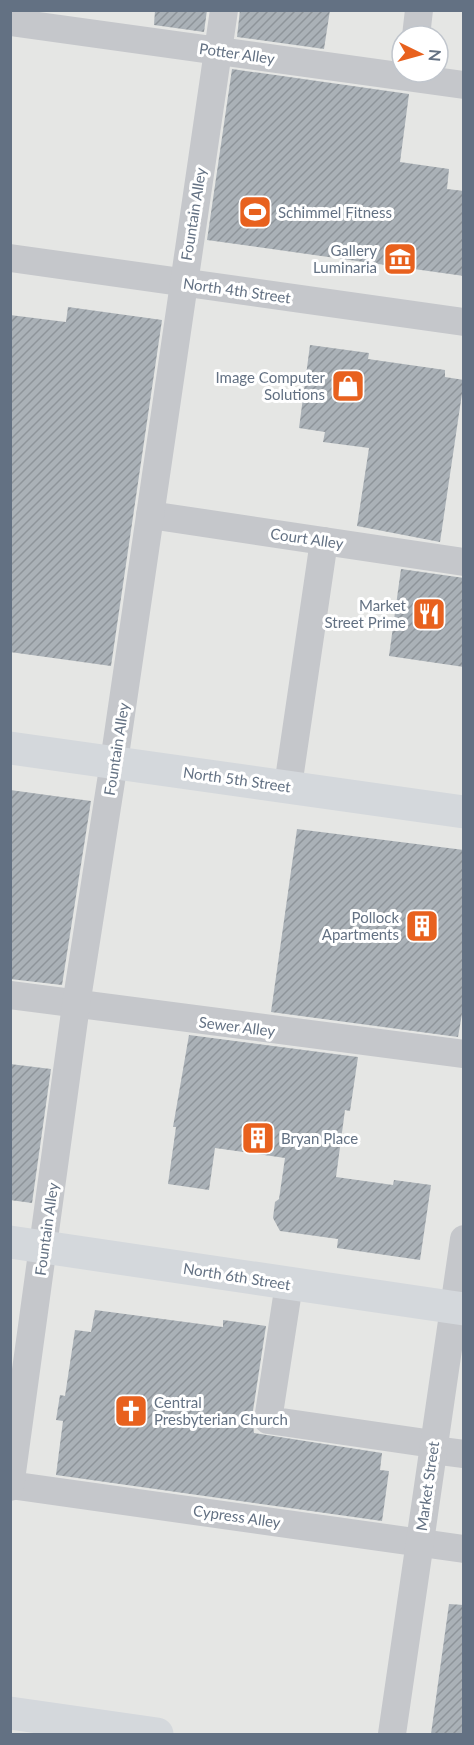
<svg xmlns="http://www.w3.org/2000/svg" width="474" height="1745" viewBox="0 0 474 1745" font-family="Lato,sans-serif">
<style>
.built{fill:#e5e6e4;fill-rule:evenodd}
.building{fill:url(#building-hatch)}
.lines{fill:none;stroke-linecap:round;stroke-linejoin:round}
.minor{stroke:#c5c7cb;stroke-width:28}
.major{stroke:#d4d8dc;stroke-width:33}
.labels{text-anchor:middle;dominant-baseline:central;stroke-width:6;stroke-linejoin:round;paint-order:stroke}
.street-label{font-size:15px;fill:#637183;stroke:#fff}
.poi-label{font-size:15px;fill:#637183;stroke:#fff;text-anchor:end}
</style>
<defs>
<pattern id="building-hatch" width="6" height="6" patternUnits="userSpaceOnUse" patternTransform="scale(1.5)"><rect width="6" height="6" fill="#aab1b7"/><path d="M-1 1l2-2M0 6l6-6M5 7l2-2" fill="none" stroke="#8e949a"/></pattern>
</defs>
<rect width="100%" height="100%" fill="#f5f5f1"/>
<path class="built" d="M11,11H463V1734H11ZM402,36H438V72H402Z"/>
<g class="building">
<path d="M155,10H207L204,32L154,25Z"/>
<path d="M240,10H330L324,49L237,37Z"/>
<path d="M232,69L409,94L400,162L449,169L447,189L464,191V276L207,240Z"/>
<path d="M68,307L162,320L111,666L10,652V315L66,322Z"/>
<path d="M310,345L369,353L368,359L445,370V377L464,380L440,542L357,526L369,448L323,442L325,432L299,428Z"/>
<path d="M401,569L464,578V667L389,656Z"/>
<path d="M10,790L91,801L62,985L10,979Z"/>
<path d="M297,829L464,850V1002L458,1037L271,1012Z"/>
<path d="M189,1035L358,1057L350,1111L345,1110L336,1177L393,1185L394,1180L431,1185L420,1260L337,1248L338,1239L280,1231L273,1218L275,1202L279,1199L285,1158L215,1148L209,1190L168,1184L176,1127H173Z"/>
<path d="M10,1064L51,1069L32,1203L10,1200Z"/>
<path d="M95,1310L223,1327V1320L266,1326L252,1417L254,1433L382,1453L380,1470L389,1471L382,1521L56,1475L63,1421L56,1420L60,1395L65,1396L75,1330L91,1332Z"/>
<path d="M449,1604L464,1605V1734H431Z"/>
</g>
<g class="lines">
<g class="minor">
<path d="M10,22L464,85"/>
<path d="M416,36L419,10"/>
<path d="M10,258L464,322"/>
<path d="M150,515L464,562"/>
<path d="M288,786L324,541"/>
<path d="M10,995L464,1054"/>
<path d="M289,1284L268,1420L433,1444"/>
<path d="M433,1450L464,1454"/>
<path d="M10,1485L464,1549"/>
<path d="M10,1487L76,1005L114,762L224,10"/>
<path d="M392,1734L464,1239"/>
</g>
<g class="major">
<path d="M10,748L464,812"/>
<path d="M10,1242L464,1309"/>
<path d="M10,1713L157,1734"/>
</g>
</g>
<defs>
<symbol id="stadium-square" viewBox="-11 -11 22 22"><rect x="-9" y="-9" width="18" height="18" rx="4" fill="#e8611e" stroke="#fff"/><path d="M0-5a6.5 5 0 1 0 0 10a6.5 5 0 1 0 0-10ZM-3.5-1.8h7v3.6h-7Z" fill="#fff"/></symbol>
<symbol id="museum-square" viewBox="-11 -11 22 22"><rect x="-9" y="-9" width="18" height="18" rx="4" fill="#e8611e" stroke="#fff"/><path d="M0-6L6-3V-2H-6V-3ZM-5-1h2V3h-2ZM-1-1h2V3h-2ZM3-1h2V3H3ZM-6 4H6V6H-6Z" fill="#fff"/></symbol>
<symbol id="shop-square" viewBox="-11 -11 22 22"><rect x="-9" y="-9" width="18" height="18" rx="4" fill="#e8611e" stroke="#fff"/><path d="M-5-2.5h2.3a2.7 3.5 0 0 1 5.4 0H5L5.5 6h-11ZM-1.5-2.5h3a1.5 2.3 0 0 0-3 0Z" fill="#fff"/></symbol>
<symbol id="restaurant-square" viewBox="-11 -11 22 22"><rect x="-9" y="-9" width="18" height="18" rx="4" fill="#e8611e" stroke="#fff"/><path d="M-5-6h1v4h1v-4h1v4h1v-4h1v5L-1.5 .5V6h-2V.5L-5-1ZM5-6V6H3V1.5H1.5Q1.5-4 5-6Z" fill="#fff"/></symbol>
<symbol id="building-square" viewBox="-11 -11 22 22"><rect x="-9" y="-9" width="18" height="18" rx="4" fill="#e8611e" stroke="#fff"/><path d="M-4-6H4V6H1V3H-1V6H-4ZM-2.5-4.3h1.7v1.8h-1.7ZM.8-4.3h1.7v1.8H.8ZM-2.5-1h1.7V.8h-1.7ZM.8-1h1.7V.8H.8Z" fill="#fff"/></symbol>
<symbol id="church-square" viewBox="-11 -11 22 22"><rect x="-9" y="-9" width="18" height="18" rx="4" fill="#e8611e" stroke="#fff"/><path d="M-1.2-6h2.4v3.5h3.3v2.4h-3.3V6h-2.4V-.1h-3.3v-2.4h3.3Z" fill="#fff"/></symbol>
</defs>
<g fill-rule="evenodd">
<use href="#stadium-square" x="236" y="193" width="38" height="38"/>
<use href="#museum-square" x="381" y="240" width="38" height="38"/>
<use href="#shop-square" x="329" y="367" width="38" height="38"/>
<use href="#restaurant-square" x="410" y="595" width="38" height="38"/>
<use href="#building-square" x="403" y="907" width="38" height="38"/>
<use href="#building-square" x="239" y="1119" width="38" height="38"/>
<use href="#church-square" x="112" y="1392" width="38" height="38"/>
</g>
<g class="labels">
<g class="street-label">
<text transform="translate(237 53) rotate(8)">Potter Alley</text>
<text transform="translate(193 214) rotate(-81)">Fountain Alley</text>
<text transform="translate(237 290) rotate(8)">North 4th Street</text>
<text transform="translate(307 538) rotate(8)">Court Alley</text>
<text transform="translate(116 749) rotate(-81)">Fountain Alley</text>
<text transform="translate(237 779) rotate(8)">North 5th Street</text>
<text transform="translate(237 1026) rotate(7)">Sewer Alley</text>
<text transform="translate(46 1229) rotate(-82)">Fountain Alley</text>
<text transform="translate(237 1276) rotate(9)">North 6th Street</text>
<text transform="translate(427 1486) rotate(-82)">Market Street</text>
<text transform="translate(237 1516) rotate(8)">Cypress Alley</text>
</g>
<g class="poi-label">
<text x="278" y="212" text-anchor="start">Schimmel Fitness</text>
<text x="377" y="250">Gallery<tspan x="377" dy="17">Luminaria</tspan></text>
<text x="325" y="377">Image Computer<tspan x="325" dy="17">Solutions</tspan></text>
<text x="406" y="605">Market<tspan x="406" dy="17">Street Prime</tspan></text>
<text x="399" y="917">Pollock<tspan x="399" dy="17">Apartments</tspan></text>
<text x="281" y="1138" text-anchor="start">Bryan Place</text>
<text x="154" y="1402" text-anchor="start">Central<tspan x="154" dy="17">Presbyterian Church</tspan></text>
</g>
</g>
<rect width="474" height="1745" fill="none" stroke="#637183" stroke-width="24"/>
<g transform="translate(420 54) rotate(95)"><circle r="28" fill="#ffffff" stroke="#c1c6cd" stroke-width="1.5"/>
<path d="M0-4.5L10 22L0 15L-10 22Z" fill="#e8611e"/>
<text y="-9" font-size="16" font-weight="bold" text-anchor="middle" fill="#637183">N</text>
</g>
</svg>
